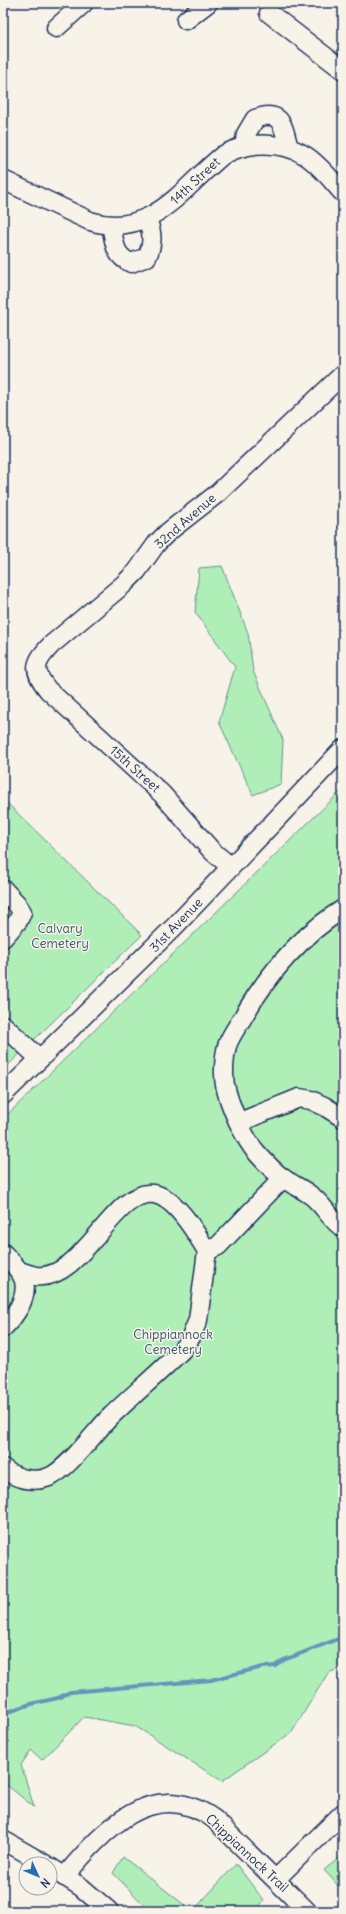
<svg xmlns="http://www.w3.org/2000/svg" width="346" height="1914" viewBox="0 0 346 1914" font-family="Delius,sans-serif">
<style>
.green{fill:#afefb7;stroke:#658f8a}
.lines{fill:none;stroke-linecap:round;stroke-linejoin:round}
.stream{stroke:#6694bc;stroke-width:4}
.minor-casing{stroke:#1b2f5e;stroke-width:21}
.minor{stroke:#f7f3e8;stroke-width:18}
.labels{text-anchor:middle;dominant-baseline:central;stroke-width:3;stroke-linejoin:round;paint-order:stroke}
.street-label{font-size:13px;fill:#1b2f5e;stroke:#f7f3e8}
.park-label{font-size:13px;fill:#395570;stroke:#f7f3e8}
</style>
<rect width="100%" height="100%" fill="#f7f3e8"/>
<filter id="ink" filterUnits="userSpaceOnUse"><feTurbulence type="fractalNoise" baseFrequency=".025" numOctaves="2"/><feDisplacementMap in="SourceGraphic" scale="8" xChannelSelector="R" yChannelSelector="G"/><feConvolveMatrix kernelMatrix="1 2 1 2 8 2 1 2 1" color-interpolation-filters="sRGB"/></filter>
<g filter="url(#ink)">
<g class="green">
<path d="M222,566L248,633L253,671L283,740L281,784L253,795L219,722L235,667L195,612L199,568Z"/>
<path d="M343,789V1667L328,1673L292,1732L222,1781L135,1726L84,1717L42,1760L31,1750L21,1765L34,1807L3,1782V1119Z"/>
<path d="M3,799L142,935L3,1070Z"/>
<path d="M343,1855V1891L324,1870Z"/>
<path d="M123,1857L192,1911H150L113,1873Z"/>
<path d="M236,1864L264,1901L254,1911H193Z"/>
</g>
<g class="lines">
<path class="stream" d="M3,1714L31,1704L58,1698L70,1692L211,1680L263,1667L275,1666L284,1660L343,1637"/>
<defs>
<g id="minor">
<path d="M269,13L343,70"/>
<path d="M186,20L208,3"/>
<path d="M56,28L84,3"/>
<path d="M244,147L246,134L255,119C283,108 283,128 289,148"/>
<path d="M3,180L90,221C151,240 183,187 223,155C247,141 283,141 306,156C320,165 332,181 343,193"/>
<path d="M111,225C115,242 113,255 131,263L147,257C154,242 152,232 147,218"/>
<path d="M231,867L212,851L162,794L48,690C32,670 34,663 51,645L124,584L137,571L157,543L168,532L218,493L343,374"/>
<path d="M3,889L17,904L22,912L18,921L3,938"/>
<path d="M343,909C300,936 268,974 243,1017C238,1026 230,1036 227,1046C224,1057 223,1074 225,1085C229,1104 244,1139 257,1153C265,1162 274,1172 283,1178C291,1184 301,1188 309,1194C323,1203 330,1220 343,1228"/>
<path d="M3,1025L40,1059"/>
<path d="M3,1095L174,927L343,749"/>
<path d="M240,1122L299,1098L311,1100L324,1106L343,1118"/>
<path d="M3,1253C10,1261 22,1271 24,1281C28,1299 15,1316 3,1328"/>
<path d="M19,1271C24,1272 30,1275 36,1276C82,1282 115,1187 154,1194C176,1198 196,1233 207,1251"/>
<path d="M3,1468C15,1479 34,1483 49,1477C67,1470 95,1432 110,1417C134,1394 159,1373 182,1350L191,1337L198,1320L207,1251L218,1246L283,1178"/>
<path d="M3,1840L45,1864"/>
<path d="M50,1867L81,1887L109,1911"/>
<path d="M64,1877C103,1831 152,1775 214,1819L307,1911"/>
<path d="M276,1879L343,1813"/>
</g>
</defs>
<use href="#minor" class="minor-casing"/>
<use href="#minor" class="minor"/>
</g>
</g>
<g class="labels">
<g class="street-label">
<text transform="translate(195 181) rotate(-43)">14th Street</text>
<text transform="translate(185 521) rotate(-41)">32nd Avenue</text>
<text transform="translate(135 769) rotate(42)">15th Street</text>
<text transform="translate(176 925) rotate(-46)">31st Avenue</text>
<text transform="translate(247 1853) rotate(43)">Chippiannock Trail</text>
</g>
<g class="park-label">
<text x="60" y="928">Calvary<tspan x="60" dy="15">Cemetery</tspan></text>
<text x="173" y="1334">Chippiannock<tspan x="173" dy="15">Cemetery</tspan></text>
</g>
</g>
<rect width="346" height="1914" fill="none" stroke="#f7f3e8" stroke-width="16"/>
<rect x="8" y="8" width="330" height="1898" fill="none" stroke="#1b2f5e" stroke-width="1.5" filter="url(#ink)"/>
<g transform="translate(38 1876) rotate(134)"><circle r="19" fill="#f7f3e8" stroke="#9fa5b1"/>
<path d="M0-3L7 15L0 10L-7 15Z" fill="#1f6fb2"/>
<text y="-6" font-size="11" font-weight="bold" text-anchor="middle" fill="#1b2f5e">N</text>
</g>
</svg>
